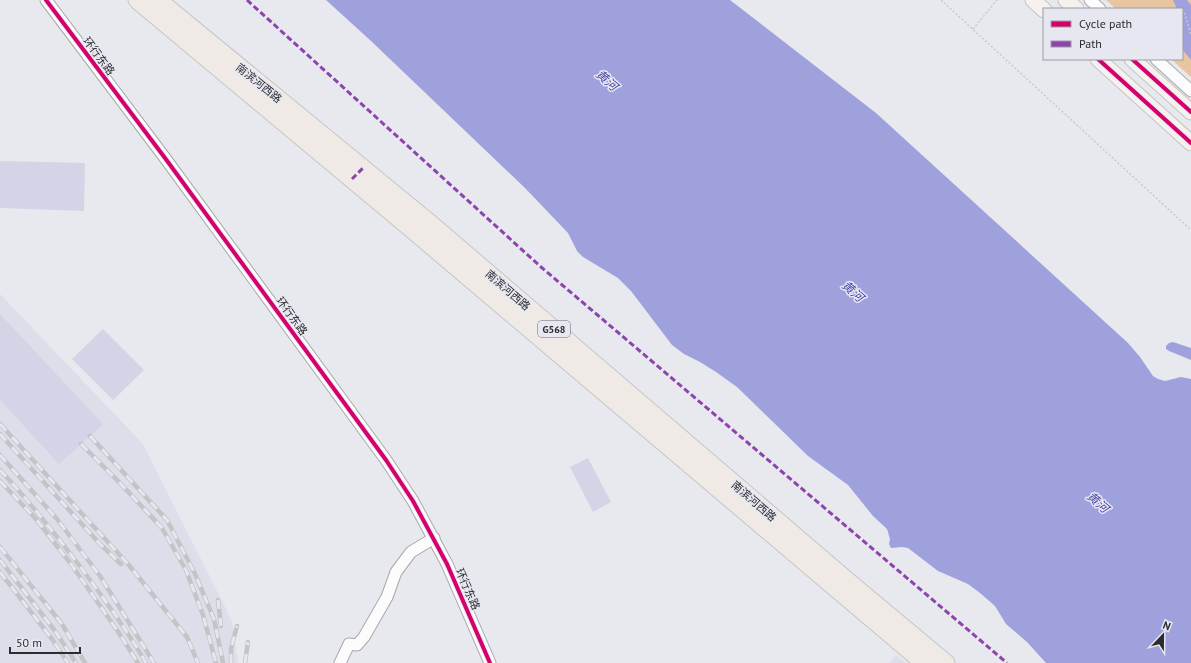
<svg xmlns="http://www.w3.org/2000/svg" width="1191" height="663" viewBox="0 0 1191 663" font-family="'PT Sans','Noto Sans SC',sans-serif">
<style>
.built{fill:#dddeea}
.green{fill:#e9c4a0}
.water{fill:#9fa1dd}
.building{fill:#d3d4e6}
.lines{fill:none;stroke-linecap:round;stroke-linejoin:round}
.minor-casing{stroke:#a7a8ab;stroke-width:13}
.major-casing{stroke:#c5c5c7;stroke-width:17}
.highway-casing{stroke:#c5c5c7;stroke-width:19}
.path{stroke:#cacacc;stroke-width:1.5;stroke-dasharray:2 2;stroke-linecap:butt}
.minor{stroke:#fcfcfc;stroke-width:11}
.major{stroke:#f4f1ef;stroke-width:15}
.highway{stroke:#efeae6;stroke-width:17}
.rail-casing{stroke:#c3c4c5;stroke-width:4.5}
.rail{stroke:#e6e7f0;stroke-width:3;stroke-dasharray:9;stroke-linecap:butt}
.quiet{stroke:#8e44ad;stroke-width:3;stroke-dasharray:6 3;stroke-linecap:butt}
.cycleway-casing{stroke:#e6e7f0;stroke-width:6}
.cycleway{stroke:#d6006c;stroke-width:4}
.labels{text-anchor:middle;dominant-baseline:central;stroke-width:3;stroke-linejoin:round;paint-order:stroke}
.shield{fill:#e6e7f0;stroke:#64646a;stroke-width:1}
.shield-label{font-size:10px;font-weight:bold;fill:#2c2c30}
.street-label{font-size:11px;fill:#2c2c30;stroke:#e6e7f0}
.water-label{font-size:12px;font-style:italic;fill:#4a43a7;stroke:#e6e7f0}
</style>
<rect width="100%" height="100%" fill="#e8e9ee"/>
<g class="built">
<path d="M0,294L143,444L232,621L238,663H0Z"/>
<path d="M896,655L906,663H890Z"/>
</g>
<path class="green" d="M1106,0H1191V77L1171,59H1182V9H1116Z"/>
<g class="water">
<path d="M326,0H730L876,113L1128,343L1140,357L1153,376L1158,379L1165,381L1181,377L1191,379V663H1046L1027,642L1006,624L995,606L980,593L968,584L938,571L908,548L902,547L891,548L889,544L890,539L887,529L873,516L848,485L808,456L737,387L716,372L700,362L684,354L672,345L631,291L618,278L583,257L577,251L568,233L525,188L371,41Z"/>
<path d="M1173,0H1187L1191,5V60L1182,49V9H1177Z"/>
<path d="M1173,342L1191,348V360L1169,351L1166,349V346L1169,343Z"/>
</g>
<g class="building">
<path d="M0,161L85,163L84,211L0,208Z"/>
<path d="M0,314L103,424L59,464L0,400Z"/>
<path d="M103,329L144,370L113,400L72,359Z"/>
<path d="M588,458L611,502L593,512L570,467Z"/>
</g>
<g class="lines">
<defs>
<g id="minor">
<path d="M46,0L165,158L386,460L413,501L447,564L490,663"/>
<path d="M1090,0L1100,9"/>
<path d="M1156,59L1191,91"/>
<path d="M340,663L349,644L357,645L364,637L387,597L396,572L411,552L434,538"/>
</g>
<g id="major">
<path d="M1033,0L1044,10"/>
<path d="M1066,0L1076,9"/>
<path d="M1098,59L1191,143"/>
<path d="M1132,59L1191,112"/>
</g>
<g id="highway">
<path d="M137,0L409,227L924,663"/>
<path d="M158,0L431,224L850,583L946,663"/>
</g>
</defs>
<use href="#minor" class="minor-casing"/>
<use href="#major" class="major-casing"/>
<use href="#highway" class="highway-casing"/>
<g class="path">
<path d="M941,0L1191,230"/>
<path d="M1150,0L1155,9L1171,8L1177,9"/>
<path d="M1182,10L1184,11L1191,35"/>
<path d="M973,29L997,0"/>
</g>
<use href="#minor" class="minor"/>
<use href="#major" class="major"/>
<use href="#highway" class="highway"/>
<defs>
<g id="rail">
<path d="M0,424L128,564L187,637L198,663"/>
<path d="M0,434L100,544L121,564"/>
<path d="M90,436L167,520L195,574L214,619L223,663"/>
<path d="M81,444L118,481L162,528L186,570L203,615L216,663"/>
<path d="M0,455L57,519L100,576L154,663"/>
<path d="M0,470C29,501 56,535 82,569C105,600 127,630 146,663"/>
<path d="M0,481L36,519L71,564L119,633L138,663"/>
<path d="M0,547L62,624L85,663"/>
<path d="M0,560L55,631L76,663"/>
<path d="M0,572L52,639L68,663"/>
<path d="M218,600L221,626"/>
<path d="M231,663V649L237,626"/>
<path d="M245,663L248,642"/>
</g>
</defs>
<use href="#rail" class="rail-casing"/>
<use href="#rail" class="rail"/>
<g class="quiet">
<path d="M247,0L541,267L1007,663"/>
<path d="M352,179L363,168"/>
</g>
<defs>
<g id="cycleway">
<path d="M46,0L165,158L386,460L413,501L447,564L490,663"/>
<path d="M1098,59L1191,143"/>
<path d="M1132,59L1191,112"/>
</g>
</defs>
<use href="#cycleway" class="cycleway-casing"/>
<use href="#cycleway" class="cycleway"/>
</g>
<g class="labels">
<rect class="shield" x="538" y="321" width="32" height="16" rx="3"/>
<g class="shield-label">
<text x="554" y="329">G568</text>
</g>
<g class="street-label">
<text transform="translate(99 56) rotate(53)">环行东路</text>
<text transform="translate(259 83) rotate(39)">南滨河西路</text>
<text transform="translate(508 290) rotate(41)">南滨河西路</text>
<text transform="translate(292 316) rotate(54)">环行东路</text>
<text transform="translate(754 501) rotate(41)">南滨河西路</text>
<text transform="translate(468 589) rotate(66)">环行东路</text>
</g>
<g class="water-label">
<text transform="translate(607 80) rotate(41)">黄河</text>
<text transform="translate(853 291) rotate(41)">黄河</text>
<text transform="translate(1098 502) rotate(41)">黄河</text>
</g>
</g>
<rect x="1043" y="8" width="140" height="52" fill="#e6e7f0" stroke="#9c9ca3"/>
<rect x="1051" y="21" width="20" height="6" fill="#d6006c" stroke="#9c9ca3"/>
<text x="1079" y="28" font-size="12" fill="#2c2c30">Cycle path</text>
<rect x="1051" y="41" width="20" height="6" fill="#8e44ad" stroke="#9c9ca3"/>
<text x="1079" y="48" font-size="12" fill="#2c2c30">Path</text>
<g transform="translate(1163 635) rotate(22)" stroke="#e6e7f0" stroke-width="3" paint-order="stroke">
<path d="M0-3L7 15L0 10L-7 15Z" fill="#2c2c30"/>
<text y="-6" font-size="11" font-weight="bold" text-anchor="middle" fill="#2c2c30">N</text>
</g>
<path d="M10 647v6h70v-6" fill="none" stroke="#2c2c30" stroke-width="2"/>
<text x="16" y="647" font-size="12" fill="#2c2c30" stroke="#e6e7f0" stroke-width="3" paint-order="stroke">50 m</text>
</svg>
